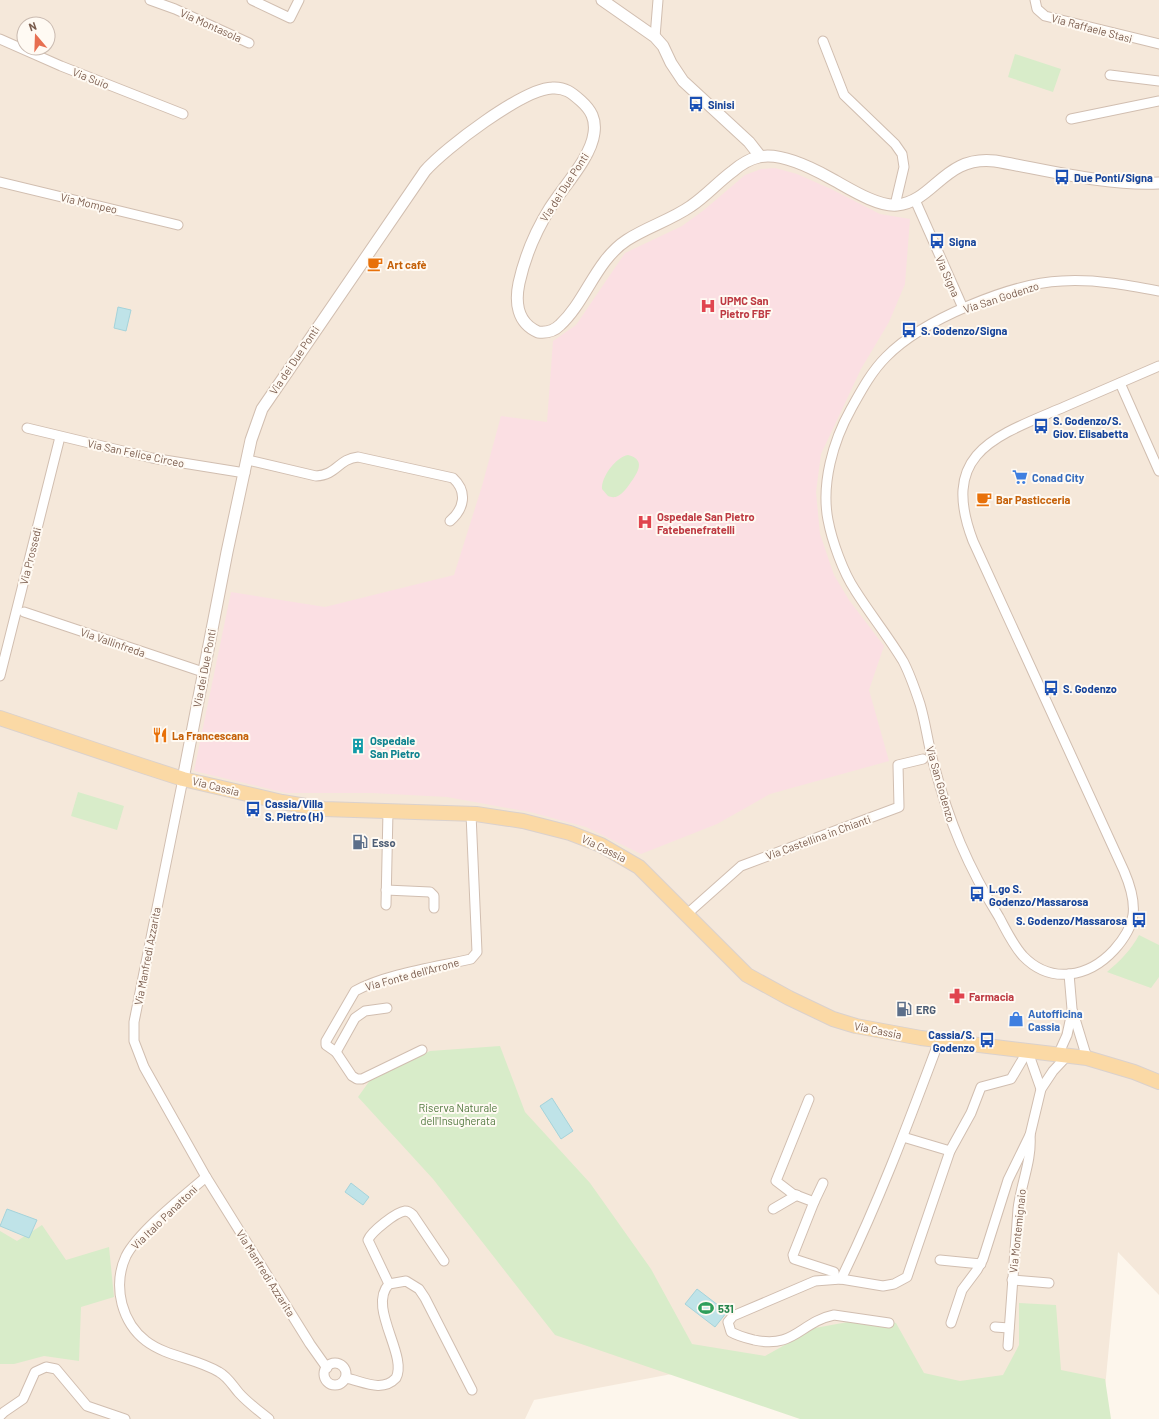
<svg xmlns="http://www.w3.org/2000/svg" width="1159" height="1419" viewBox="0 0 1159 1419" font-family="Barlow,sans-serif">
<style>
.residential{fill:#f5e8da;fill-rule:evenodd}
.medical{fill:#fbdfe3}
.green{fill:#d8ecc9}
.water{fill:#bfe3e8;stroke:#a5d3da}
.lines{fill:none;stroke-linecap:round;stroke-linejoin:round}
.minor-casing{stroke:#d1beb0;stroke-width:11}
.tertiary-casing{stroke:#d1beb0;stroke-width:13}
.primary-casing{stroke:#dad1cd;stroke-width:16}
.minor{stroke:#fff;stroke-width:9}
.tertiary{stroke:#fff;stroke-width:11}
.primary{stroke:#fbd9a5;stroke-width:14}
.labels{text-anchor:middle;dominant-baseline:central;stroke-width:4;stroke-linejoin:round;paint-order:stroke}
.street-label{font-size:11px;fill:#7a5c4d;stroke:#fffaf3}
.transit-label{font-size:11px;font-weight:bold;fill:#164399;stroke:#fffaf3;text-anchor:start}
.food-label{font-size:11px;font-weight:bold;fill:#c56008;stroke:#fffaf3;text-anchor:start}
.health-label{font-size:11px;font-weight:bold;fill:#be3a42;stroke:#fffaf3;text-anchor:start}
.shop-label{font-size:11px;font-weight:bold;fill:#366cbe;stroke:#fffaf3;text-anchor:start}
.culture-label{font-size:11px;font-weight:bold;fill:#0d838f;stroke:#fffaf3;text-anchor:start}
.service-label{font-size:11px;font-weight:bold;fill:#4e5e75;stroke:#fffaf3;text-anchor:start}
.park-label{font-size:11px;fill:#537a41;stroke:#fffaf3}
.leisure-label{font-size:11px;font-weight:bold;fill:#27864d;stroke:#fffaf3;text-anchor:start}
</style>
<rect width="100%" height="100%" fill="#fdf6ec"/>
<path class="residential" d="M0,0H1159V1295L1118,1252L1102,1419L693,1370L534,1400L525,1419H0ZM24,24H48V48H24Z"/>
<path class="medical" d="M775,168L797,174L831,189L880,214L910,219L905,284L889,322L861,369L821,454L816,492L820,534L834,575L849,600L884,646L869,690L889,761L770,794L717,824L641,854L586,827L530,812L447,797L372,793H286L194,771L231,592L325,607L454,575L482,486L501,416L547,422L553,341L576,325L625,253L682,226L704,210L745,175L761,169Z"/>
<g class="green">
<path d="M1015,54L1061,69L1053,92L1008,77Z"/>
<path d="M628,455C648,460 636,475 629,485C626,489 622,494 618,496C614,498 611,497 608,496L602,489C601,477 616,457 628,455Z"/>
<path d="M78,792L124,806L117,830L71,816Z"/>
<path d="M1139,935L1159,945V977L1151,988L1107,972C1120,961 1131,950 1139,935Z"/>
<path d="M500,1046L525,1112L590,1183L651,1269L692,1344L765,1356L815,1328L875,1317L896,1323L924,1373L960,1381L1003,1375L1019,1345V1303L1056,1305L1061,1370L1105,1379L1111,1419H800L555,1335L433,1179L358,1097L373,1076L430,1051Z"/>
<path d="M42,1225L66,1260L109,1247L114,1297L81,1307L79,1361L44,1356L14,1364H0V1231L17,1241Z"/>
</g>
<g class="water">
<path d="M118,307L131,310L126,331L114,328Z"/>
<path d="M552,1098L573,1131L561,1139L540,1106Z"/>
<path d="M351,1183L369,1197L363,1205L345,1192Z"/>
<path d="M7,1209L37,1220L29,1238L0,1226Z"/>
<path d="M697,1289L727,1312L715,1327L685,1304Z"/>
</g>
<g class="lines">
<defs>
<g id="minor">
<path d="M150,0L175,9L249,43"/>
<path d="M252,0L290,18L299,0"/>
<path d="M1035,0L1037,9L1045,16L1159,44"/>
<path d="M655,37L658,0"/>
<path d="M0,39L61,66L183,114"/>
<path d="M823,41L844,95L895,144L902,154L904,167L895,205"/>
<path d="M1110,75L1159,81"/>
<path d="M1071,119L1159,101"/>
<path d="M0,182L178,225"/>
<path d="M915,200L963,308"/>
<path d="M1159,291C1127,285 1095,279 1062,281C1011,283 922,320 886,357C871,372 861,391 851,409C833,441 821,484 828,520C832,541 843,572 855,590C870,614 888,636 903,661C910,674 915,689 920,704C926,724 928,745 934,765C949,822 968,867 999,917C1006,930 1013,945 1023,956C1051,985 1089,977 1114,950C1123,940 1131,929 1133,915C1135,900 1130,885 1124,871L973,541C939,452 996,436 1064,407C1096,393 1127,380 1159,366"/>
<path d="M1120,383L1159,471"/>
<path d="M27,428L152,458L245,473"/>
<path d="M248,460L316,476C337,475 338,459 358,457L453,478C468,492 464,509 450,521"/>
<path d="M24,612L203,672"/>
<path d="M0,676L60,437"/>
<path d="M183,779L134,1022V1041L144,1067L206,1177L310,1344L327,1368"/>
<path d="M386,890L430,892L434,896V908"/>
<path d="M386,905L388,811"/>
<path d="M687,914L741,866L899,807L898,765L923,759"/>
<path d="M1069,974L1072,1009L1087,1058"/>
<path d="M387,1008L365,1011L355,1018L336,1052L326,1045V1041L355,991C386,974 436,967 471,959L477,952L471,814"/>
<path d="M336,1052L352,1076L357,1079H362L422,1050"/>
<path d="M1028,1052L1041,1089"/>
<path d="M1058,1055L1067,1035L1072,1012"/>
<path d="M809,1099L776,1181L793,1194L814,1202L793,1255L794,1259L834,1272L835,1279"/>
<path d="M903,1137L950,1151"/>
<path d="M206,1177C184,1196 139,1231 126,1256C119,1271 118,1288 122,1304C126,1319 133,1331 146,1341C167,1357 196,1358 219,1372C228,1377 232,1385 239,1393C248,1403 259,1411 269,1419"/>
<path d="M814,1202L823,1183"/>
<path d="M773,1209L797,1195"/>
<path d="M940,1260L981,1264"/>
<path d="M841,1279C879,1202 909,1121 939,1041"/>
<path d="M1012,1280L1049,1283"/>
<path d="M389,1284L368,1240C371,1232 396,1212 405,1211C408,1211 411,1213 413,1215L444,1261"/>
<path d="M889,1323L834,1315C800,1322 795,1349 754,1340C746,1338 738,1336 731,1332L728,1322L733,1316L815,1281L841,1279L883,1286L894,1284L907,1277L950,1151L971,1113L981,1087L1011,1079L1027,1052"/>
<path d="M951,1323L962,1290L977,1270L983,1259L1008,1180L1030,1135L1041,1089L1053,1071L1067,1056"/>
<path d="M995,1327L1009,1328"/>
<path d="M1008,1346L1018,1209C1021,1183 1032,1161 1030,1135"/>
<circle cx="335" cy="1374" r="11"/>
<path d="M346,1378C362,1381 382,1393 396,1378C408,1355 367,1307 389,1284L406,1281L419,1289L425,1298L472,1390"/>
<path d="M0,1416L4,1412L23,1399L35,1372L46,1367L56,1369L87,1406L125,1419"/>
</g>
<g id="tertiary">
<path d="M602,0L655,37L663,46L671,63L683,81L749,142L760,156"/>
<path d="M183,779L227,552L251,440L262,409L425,171C445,148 523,89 552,88C565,87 572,93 581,101C591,110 596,119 594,133C591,158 563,187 550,208C535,232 525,256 519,283C515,302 517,323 538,332C546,333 554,331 560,325C586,301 596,260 627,240C647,227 671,220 691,206C706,196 718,182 733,171C740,165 749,159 759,157C780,152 812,168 830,178C847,187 877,207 897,205C935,201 944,155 995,161C1046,170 1109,186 1159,183"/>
</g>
<path id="primary" d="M0,718L143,766L183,779L282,802L324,809L476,814L523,821L570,833L601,845L639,867L747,975L789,998L833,1019L856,1026L921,1038L1087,1058L1134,1072L1159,1082"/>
</defs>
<use href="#minor" class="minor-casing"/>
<use href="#tertiary" class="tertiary-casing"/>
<use href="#primary" class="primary-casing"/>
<use href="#minor" class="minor"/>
<use href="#tertiary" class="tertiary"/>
<use href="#primary" class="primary"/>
</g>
<defs>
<symbol id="bus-bare" viewBox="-9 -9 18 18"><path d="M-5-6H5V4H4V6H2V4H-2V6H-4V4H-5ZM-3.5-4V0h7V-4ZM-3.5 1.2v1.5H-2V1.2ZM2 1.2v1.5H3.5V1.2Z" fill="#1a4fb4" stroke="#fffaf3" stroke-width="2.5" paint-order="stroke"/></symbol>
<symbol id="cafe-bare" viewBox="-9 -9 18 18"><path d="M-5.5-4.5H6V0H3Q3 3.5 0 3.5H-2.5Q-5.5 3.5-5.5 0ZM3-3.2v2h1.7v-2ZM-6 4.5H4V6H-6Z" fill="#e8710a" stroke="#fffaf3" stroke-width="2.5" paint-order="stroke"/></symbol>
<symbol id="hospital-bare" viewBox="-9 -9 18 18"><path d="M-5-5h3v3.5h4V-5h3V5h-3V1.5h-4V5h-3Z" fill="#e0444e" stroke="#fffaf3" stroke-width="2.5" paint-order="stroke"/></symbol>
<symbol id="supermarket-bare" viewBox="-9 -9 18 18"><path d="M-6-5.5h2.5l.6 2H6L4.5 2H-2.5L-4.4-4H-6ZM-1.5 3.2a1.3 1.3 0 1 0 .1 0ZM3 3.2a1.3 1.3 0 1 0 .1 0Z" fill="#3f7fe0" stroke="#fffaf3" stroke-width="2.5" paint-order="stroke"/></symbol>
<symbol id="restaurant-bare" viewBox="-9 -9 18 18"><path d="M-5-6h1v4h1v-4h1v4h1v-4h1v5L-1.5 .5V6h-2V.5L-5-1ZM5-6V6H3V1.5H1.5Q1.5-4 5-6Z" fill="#e8710a" stroke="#fffaf3" stroke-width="2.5" paint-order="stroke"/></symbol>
<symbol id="building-bare" viewBox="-9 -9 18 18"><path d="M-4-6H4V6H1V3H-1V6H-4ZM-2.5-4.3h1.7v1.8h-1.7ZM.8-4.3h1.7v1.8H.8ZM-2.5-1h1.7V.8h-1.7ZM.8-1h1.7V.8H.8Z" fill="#0f9aa8" stroke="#fffaf3" stroke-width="2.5" paint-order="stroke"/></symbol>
<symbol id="fuel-bare" viewBox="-9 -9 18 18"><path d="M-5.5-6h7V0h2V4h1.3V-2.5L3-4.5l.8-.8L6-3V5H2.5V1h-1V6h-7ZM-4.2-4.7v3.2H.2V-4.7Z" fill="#5c6f8a" stroke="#fffaf3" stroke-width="2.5" paint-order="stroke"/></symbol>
<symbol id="pharmacy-bare" viewBox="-9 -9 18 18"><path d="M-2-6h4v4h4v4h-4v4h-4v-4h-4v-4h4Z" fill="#e0444e" stroke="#fffaf3" stroke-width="2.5" paint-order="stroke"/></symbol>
<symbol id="shop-bare" viewBox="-9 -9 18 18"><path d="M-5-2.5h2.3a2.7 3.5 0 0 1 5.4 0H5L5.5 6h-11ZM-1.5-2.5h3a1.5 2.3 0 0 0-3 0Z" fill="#3f7fe0" stroke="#fffaf3" stroke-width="2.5" paint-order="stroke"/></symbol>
<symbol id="stadium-bare" viewBox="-9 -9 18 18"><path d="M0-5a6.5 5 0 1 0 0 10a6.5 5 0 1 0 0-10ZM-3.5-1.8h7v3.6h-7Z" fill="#2e9e5b" stroke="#fffaf3" stroke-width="2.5" paint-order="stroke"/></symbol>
</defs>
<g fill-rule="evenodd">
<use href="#bus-bare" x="685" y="93" width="22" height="22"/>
<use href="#bus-bare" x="1051" y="166" width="22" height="22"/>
<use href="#bus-bare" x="926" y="230" width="22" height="22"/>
<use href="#cafe-bare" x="364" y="253" width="22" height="22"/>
<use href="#hospital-bare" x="697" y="295" width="22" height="22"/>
<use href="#bus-bare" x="898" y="319" width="22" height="22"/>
<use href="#bus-bare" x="1030" y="415" width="22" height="22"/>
<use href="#supermarket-bare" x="1009" y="466" width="22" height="22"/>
<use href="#cafe-bare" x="973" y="488" width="22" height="22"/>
<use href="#hospital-bare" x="634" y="511" width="22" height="22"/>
<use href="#bus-bare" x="1040" y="677" width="22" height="22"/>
<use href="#restaurant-bare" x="149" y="724" width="22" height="22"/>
<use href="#building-bare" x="347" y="735" width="22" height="22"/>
<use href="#bus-bare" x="242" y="798" width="22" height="22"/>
<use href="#fuel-bare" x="349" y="831" width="22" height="22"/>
<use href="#bus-bare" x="966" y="883" width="22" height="22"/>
<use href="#bus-bare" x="1128" y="909" width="22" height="22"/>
<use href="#pharmacy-bare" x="946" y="985" width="22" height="22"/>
<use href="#fuel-bare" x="893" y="998" width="22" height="22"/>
<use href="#shop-bare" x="1005" y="1008" width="22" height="22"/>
<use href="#bus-bare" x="976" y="1029" width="22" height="22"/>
<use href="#stadium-bare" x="695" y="1297" width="22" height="22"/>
</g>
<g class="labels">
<g class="street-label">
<text transform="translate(211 25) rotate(24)">Via Montasola</text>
<text transform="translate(1092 28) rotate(15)">Via Raffaele Stasi</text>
<text transform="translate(91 78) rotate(22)">Via Suio</text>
<text transform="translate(564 187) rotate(-57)">Via dei Due Ponti</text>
<text transform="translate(89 203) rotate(13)">Via Mompeo</text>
<text transform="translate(948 276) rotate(66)">Via Signa</text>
<text transform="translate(1001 297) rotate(-18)">Via San Godenzo</text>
<text transform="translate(294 360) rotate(-56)">Via dei Due Ponti</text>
<text transform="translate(136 453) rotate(12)">Via San Felice Circeo</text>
<text transform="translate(30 556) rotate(-76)">Via Prossedi</text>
<text transform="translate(113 642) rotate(19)">Via Vallinfreda</text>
<text transform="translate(204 668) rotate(-79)">Via dei Due Ponti</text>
<text transform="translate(941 784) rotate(74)">Via San Godenzo</text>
<text transform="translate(216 786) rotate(14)">Via Cassia</text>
<text transform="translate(818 837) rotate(-20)">Via Castellina in Chianti</text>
<text transform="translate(604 848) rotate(26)">Via Cassia</text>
<text transform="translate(147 956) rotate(-79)">Via Manfredi Azzarita</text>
<text transform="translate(412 974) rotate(-15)">Via Fonte dell'Arrone</text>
<text transform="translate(878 1030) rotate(11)">Via Cassia</text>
<text transform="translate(164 1217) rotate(-44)">Via Italo Panattoni</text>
<text transform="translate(1017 1231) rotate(-84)">Via Montemignaio</text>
<text transform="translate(266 1273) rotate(58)">Via Manfredi Azzarita</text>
</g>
<g class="transit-label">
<text x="708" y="104">Sinisi</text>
<text x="1074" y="177">Due Ponti/Signa</text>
<text x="949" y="241">Signa</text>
<text x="921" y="330">S. Godenzo/Signa</text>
<text x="1053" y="420">S. Godenzo/S.<tspan x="1053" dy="13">Giov. Elisabetta</tspan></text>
<text x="1063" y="688">S. Godenzo</text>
<text x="265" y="803">Cassia/Villa<tspan x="265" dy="13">S. Pietro (H)</tspan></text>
<text x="989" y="888">L.go S.<tspan x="989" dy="13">Godenzo/Massarosa</tspan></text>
<text x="1127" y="920" text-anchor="end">S. Godenzo/Massarosa</text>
<text x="975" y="1034" text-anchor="end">Cassia/S.<tspan x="975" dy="13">Godenzo</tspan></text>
</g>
<g class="food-label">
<text x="387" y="264">Art cafè</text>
<text x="996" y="499">Bar Pasticceria</text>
<text x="172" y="735">La Francescana</text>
</g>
<g class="health-label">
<text x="720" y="300">UPMC San<tspan x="720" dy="13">Pietro FBF</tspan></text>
<text x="657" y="516">Ospedale San Pietro<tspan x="657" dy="13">Fatebenefratelli</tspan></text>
<text x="969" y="996">Farmacia</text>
</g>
<g class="shop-label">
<text x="1032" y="477">Conad City</text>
<text x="1028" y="1013">Autofficina<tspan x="1028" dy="13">Cassia</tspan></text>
</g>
<g class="culture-label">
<text x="370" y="740">Ospedale<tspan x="370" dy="13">San Pietro</tspan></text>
</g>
<g class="service-label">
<text x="372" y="842">Esso</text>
<text x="916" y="1009">ERG</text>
</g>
<g class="park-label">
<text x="458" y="1107">Riserva Naturale<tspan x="458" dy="13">dell'Insugherata</tspan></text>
</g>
<g class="leisure-label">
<text x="718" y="1308">531</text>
</g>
</g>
<g transform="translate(36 36) rotate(341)"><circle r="19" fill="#fffaf3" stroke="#cabbb1"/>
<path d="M0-3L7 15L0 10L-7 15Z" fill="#e76f51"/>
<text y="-6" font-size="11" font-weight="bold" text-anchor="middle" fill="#7a5c4d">N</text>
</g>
</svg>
